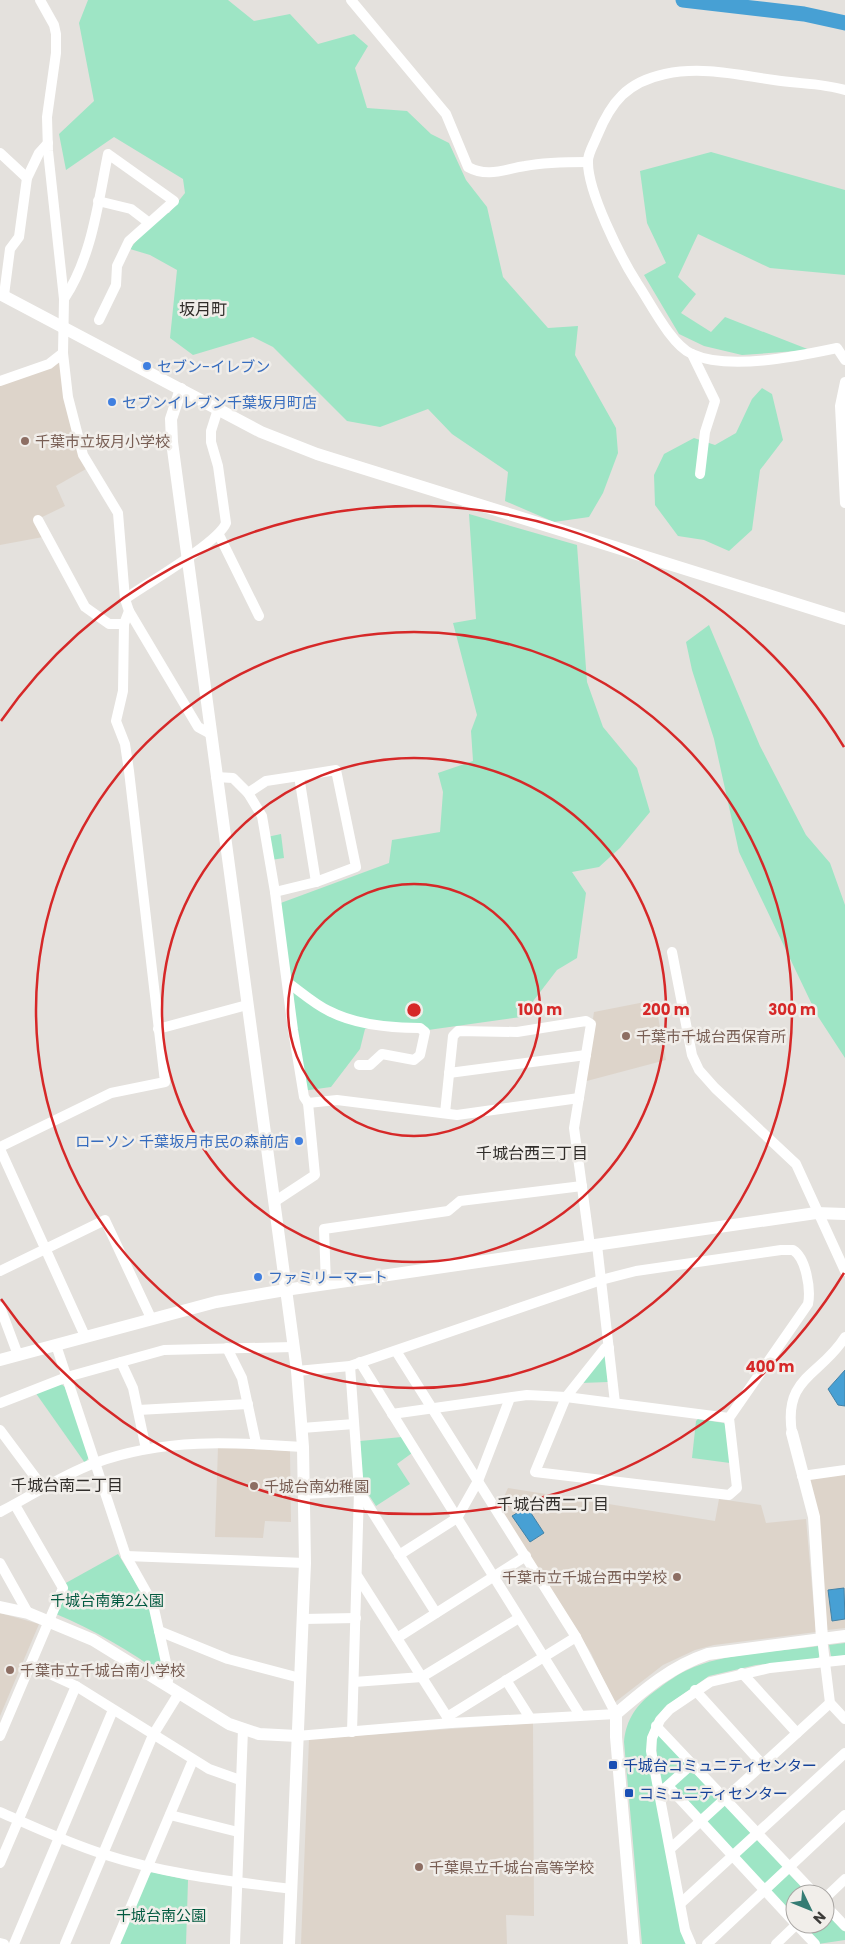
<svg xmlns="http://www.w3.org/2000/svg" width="845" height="1944" viewBox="0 0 845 1944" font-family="Poppins,'Noto Sans JP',sans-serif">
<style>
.built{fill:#ddd4ca}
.green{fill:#9ee5c5}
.water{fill:#47a0d4;stroke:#4482a6}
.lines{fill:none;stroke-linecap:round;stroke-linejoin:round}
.river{stroke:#47a0d4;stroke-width:15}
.minor{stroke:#fff;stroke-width:10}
.tertiary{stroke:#fff;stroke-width:12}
.ring{fill:none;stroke:#d62828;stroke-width:2.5}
.shop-dot{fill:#3f7fe0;stroke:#f1eeea;stroke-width:2}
.education-dot{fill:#8d6e63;stroke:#f1eeea;stroke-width:2}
.transit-dot{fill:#1a4fb4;stroke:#f1eeea;stroke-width:2}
.labels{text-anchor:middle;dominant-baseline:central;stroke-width:5;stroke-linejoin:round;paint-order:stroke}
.shop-label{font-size:15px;fill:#366cbe;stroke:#f1eeea;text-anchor:start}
.education-label{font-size:15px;fill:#785e54;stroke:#f1eeea;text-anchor:start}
.park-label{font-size:15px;fill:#035a40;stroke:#f1eeea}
.transit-label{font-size:15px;fill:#164399;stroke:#f1eeea;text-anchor:start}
.neighbourhood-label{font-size:16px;fill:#312e2b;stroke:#f1eeea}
.centre{fill:#d62828;stroke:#f1eeea;stroke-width:2.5}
.ring-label{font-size:15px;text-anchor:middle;font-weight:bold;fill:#d62828;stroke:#f1eeea;stroke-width:5;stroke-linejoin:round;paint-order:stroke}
</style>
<rect width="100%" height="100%" fill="#e4e1dd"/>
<g class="built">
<path d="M58,363H62L86,469L56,486L65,506L36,520L43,537L0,545V385Z"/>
<path d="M655,1000L666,1060L583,1082L594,1012Z"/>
<path d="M218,1447L290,1451L291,1522L265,1521L263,1538L215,1537Z"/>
<path d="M845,1474V1628L827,1630L807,1481L811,1478Z"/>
<path d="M508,1488L715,1521L719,1499L761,1505L766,1523L806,1519L816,1632L714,1645L695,1650L663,1665L614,1703L591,1653L499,1507Z"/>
<path d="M0,1613L39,1624L0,1716Z"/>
<path d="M533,1723L534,1916L506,1915L507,1944H301L309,1739Z"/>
</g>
<g class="green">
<path d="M88,0H228L254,21L290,14L318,44L354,34L368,46L355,68L367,108L407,111L431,134L449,143L466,180L487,207L503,277L548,328L578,326L575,355L616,428L618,453L603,493L589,517L554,522L505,501L508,472L452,434L428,409L380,427L347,421L273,347L253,337L193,355L170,338L177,270L150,255L130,249L158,213H169L185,193L183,179L114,137L66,170L59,134L94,101L79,23Z"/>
<path d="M711,152L845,190V275L770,268L698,234L678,277L696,294L681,313L711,332L725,317L810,350L742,355L704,346L679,334L644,275L666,263L647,223L640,171Z"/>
<path d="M762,388L772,394L783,440L760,470L752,530L729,551L704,540L678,536L655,505L654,475L664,454L694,438L715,445L736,433L752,399Z"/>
<path d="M469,514L577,545L587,682L603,727L637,768L650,812L620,848L599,867L572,872L586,893L577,958L557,970L521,1017L421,1031L382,1025L365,1029L360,1049L331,1087L302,1091L293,991L278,904L389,863L392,840L440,832L443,792L438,773L473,761L471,731L477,715L453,623L476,619Z"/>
<path d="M709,625L760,746L806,835L830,863L845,905V1058L817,1015L739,852L714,739L692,670L686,642Z"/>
<path d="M281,834L284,858L271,860L267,837Z"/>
<path d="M606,1354L608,1382L581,1383Z"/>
<path d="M60,1383L65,1387L89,1457L85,1463L35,1392Z"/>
<path d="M698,1419L724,1423L726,1426L730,1463L692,1458L696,1421Z"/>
<path d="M402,1437L412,1453L397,1464L410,1484L376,1506L363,1486L360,1441Z"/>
<path d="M118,1554L149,1604L165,1672L164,1675C129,1651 95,1630 56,1614L64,1584Z"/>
<path d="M845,1643V1655L835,1658L831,1656L829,1645Z"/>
<path d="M819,1646L820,1656L817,1659L756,1665L709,1676L665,1707L654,1721L647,1739L686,1944H642L624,1742C626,1719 637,1704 655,1691C667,1682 679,1673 694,1667C730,1652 780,1652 819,1646Z"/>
<path d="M656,1735H661L686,1764L665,1784L661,1783L657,1761Z"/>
<path d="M690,1769L720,1797L700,1817L671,1786Z"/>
<path d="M727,1804L752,1830L751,1834L732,1851L703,1821Z"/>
<path d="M759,1838L784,1866L765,1886L736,1856Z"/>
<path d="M152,1872L188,1880L186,1944H119L149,1874Z"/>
<path d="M787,1872L810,1894H795V1920L767,1890Z"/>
<path d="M825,1909L845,1932V1940L818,1944L800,1924H825Z"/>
</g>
<g class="water">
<path d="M845,1370V1406L838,1405L828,1389Z"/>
<path d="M527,1507L544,1533L530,1542L512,1516Z"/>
<path d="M844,1588L845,1619L832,1621L828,1590Z"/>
</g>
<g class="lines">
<path class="river" d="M683,0L804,14L845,23"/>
<g class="minor">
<path d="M40,0L54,25L56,34V53L47,117L48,151L64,299L63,353L68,397L83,455L118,513L125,599L129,611L198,727L211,734"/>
<path d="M351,0L446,114L468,167C488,178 505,169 525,166C546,162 567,162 588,162"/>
<path d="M845,90C822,83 798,84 774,80C738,75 702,66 665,74C627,82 611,102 597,136C594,144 588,153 588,161C587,191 621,258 637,283C650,302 671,345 692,354C729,371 799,356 837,348L845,360"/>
<path d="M0,153L27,178"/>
<path d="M98,201L131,209L148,222"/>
<path d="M4,295L10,249L19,237L27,178L39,153L48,143"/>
<path d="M64,299C92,257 98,203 108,154L174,201L129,241L117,266L116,285L99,320"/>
<path d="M692,354L715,401L705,432L700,474"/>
<path d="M0,381L49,364L63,353"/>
<path d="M845,382L840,406L845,503"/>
<path d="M38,520L85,607L109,624H124"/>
<path d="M219,535L259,616"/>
<path d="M125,599C146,584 218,543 226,523L218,466L211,442V431L218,409"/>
<path d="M216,777L233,778L248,793L266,781L299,776L316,882"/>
<path d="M248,793L262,816L275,892L293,1030L304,1097L308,1103"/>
<path d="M275,892L316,882L356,867L336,770L299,776"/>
<path d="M672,952L692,1055L699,1070L715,1088L796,1164L845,1271"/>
<path d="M287,982C300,991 314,1004 329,1011C356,1025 390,1028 420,1028L425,1032L420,1055L414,1060L382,1054L370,1065H359"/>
<path d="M158,1029L247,1005"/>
<path d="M449,1073L586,1055"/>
<path d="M445,1113L453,1036L458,1031L517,1032L586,1021L591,1024L574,1128L590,1246"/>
<path d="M0,1147L111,1093L165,1082L129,771L125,744L116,721L123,691L124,624L129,611"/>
<path d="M0,1149L85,1336"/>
<path d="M274,1202L315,1175L308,1103L337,1100L457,1115L579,1098"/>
<path d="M597,1245L615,1403"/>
<path d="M0,1271L105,1220L151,1318"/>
<path d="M326,1284L324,1229L448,1211L460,1201L582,1186"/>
<path d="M0,1307L18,1355"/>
<path d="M56,1345L126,1556L153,1604L169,1676L167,1685"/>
<path d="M227,1348L242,1378L256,1443"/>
<path d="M396,1351L576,1637L616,1714"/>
<path d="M121,1362L133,1388L146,1449"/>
<path d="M360,1362L580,1715"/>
<path d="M350,1366L359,1491L352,1732"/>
<path d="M297,1371L350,1366L601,1280L636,1271L781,1250H793C806,1258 811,1289 808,1304L729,1418L737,1488L729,1495L535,1472L566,1397L605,1348H609"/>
<path d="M0,1403L67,1377L164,1350L293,1347"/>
<path d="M138,1410L248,1404"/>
<path d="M392,1414L527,1395L566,1397L729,1418"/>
<path d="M302,1428L354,1424"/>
<path d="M0,1430L44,1489"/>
<path d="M792,1433C783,1376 821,1376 845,1337"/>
<path d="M802,1476L845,1470"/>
<path d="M304,1494L359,1491L436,1613"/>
<path d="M0,1512C31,1496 62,1475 95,1463C163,1438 233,1442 303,1447"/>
<path d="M399,1555L457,1518L478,1481L510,1398"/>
<path d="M126,1556L305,1563"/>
<path d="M0,1563L28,1613"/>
<path d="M358,1577L451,1723"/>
<path d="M303,1619L356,1618"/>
<path d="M159,1631L228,1659L300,1678"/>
<path d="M397,1638L526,1556"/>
<path d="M822,1638L830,1703L845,1719"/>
<path d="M30,1665L76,1686L209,1769L240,1780"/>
<path d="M742,1673L797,1733"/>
<path d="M506,1680L530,1718"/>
<path d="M354,1682L422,1677L519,1618"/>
<path d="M695,1690L762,1764"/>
<path d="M447,1717L576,1637"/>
<path d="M656,1726L815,1894"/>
<path d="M0,1736L63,1588L15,1505"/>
<path d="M297,1736L451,1723L616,1714"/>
<path d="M668,1786L795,1923"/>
<path d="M663,1790L692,1764"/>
<path d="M0,1812C34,1827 68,1843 103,1854C164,1874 228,1881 291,1889"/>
<path d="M170,1815L238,1832"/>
<path d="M670,1849L830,1703"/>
<path d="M0,1863L76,1686"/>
<path d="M825,1898L845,1879"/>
<path d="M681,1903L845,1753"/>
<path d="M825,1905L845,1926"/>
<path d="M796,1924L815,1944"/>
<path d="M0,1943L4,1944"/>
<path d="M14,1944L113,1710"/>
<path d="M65,1944L153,1735L179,1693"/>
<path d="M115,1944L193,1760"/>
<path d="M235,1944L243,1729"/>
<path d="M691,1944L685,1930L651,1751L652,1738L660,1720L670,1709L710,1682L770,1668L845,1660"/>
<path d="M707,1944L845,1815"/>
<path d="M776,1944L797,1924"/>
</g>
<g class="tertiary">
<path d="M0,294L261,432L317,454L845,619"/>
<path d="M181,389L171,419L172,442L297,1371L303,1447L305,1563L289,1944"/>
<path d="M0,1360L216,1302L285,1290L816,1213L845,1214"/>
<path d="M792,1433L814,1517L822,1638"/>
<path d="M0,1607L28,1613L93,1640L229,1724L259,1734L297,1736"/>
<path d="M634,1944L616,1737V1714C645,1689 672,1666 708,1654L845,1636"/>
</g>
</g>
<g class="ring">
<circle cx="414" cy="1010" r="126"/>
<circle cx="414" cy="1010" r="252"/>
<circle cx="414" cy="1010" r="378"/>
<path d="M844 1273A504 504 0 0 1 1 1299M1 721A504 504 0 0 1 844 747"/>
</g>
<g class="shop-dot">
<circle cx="147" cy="366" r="5"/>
<circle cx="112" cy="402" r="5"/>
<circle cx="299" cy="1141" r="5"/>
<circle cx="258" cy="1277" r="5"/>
</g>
<g class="education-dot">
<circle cx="25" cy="441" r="5"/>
<circle cx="626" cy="1036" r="5"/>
<circle cx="254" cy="1486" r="5"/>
<circle cx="677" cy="1577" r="5"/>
<circle cx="10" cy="1670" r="5"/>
<circle cx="419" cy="1867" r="5"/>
</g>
<g class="transit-dot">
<rect x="608" y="1760" width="10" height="10" rx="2.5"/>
<rect x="624" y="1788" width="10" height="10" rx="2.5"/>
</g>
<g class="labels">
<g class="shop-label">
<text x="157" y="366">セブン-イレブン</text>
<text x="122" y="402">セブンイレブン千葉坂月町店</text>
<text x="289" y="1141" text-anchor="end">ローソン 千葉坂月市民の森前店</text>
<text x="268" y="1277">ファミリーマート</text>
</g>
<g class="education-label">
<text x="35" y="441">千葉市立坂月小学校</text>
<text x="636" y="1036">千葉市千城台西保育所</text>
<text x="264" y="1486">千城台南幼稚園</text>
<text x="667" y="1577" text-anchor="end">千葉市立千城台西中学校</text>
<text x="20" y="1670">千葉市立千城台南小学校</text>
<text x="429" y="1867">千葉県立千城台高等学校</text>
</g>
<g class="park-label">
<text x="107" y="1600">千城台南第2公園</text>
<text x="161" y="1915">千城台南公園</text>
</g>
<g class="transit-label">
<text x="623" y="1765">千城台コミュニティセンター</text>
<text x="639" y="1793">コミュニティセンター</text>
</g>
<g class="neighbourhood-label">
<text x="203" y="309">坂月町</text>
<text x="532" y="1153">千城台西三丁目</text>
<text x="67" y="1485">千城台南二丁目</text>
<text x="553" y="1504">千城台西二丁目</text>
</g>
</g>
<circle cx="414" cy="1010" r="8" class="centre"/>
<g class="ring-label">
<text x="540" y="1015">100 m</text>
<text x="666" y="1015">200 m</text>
<text x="792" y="1015">300 m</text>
<text x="770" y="1372">400 m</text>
</g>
<g transform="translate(810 1909) rotate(133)"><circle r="24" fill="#f1eeea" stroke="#a9a6a3"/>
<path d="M0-4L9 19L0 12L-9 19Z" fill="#357c74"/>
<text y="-8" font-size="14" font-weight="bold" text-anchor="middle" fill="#3c3b39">N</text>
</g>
</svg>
